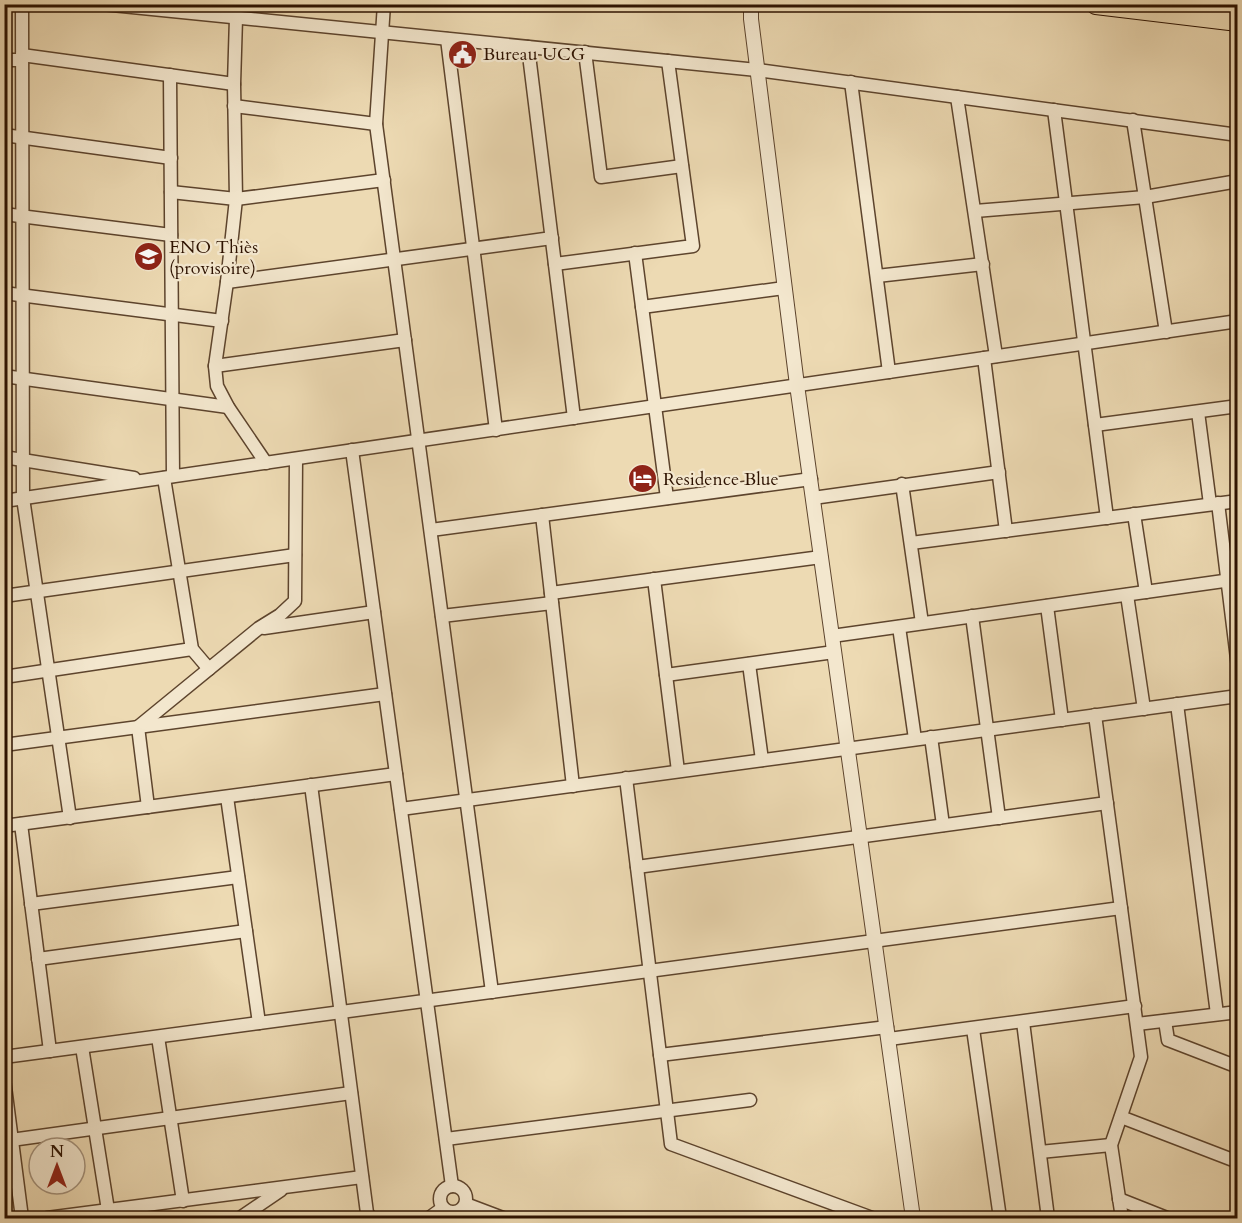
<svg xmlns="http://www.w3.org/2000/svg" width="1242" height="1223" viewBox="0 0 1242 1223" font-family="Cardo,serif">
<style>
.lines{fill:none;stroke-linecap:round;stroke-linejoin:round}
.minor-casing{stroke:#5d442d;stroke-width:15}
.tertiary-casing{stroke:#5d442d;stroke-width:16}
.trunk-casing{stroke:#2d1200;stroke-width:22}
.minor{stroke:#f3e7ce;stroke-width:12}
.tertiary{stroke:#f3e7ce;stroke-width:14}
.trunk{stroke:#eddab3;stroke-width:20}
.labels{text-anchor:middle;dominant-baseline:central;stroke-width:4.5;stroke-linejoin:round;paint-order:stroke}
.poi-label{font-size:18px;fill:#2d1200;stroke:#f3e7ce;text-anchor:start}
</style>
<rect width="100%" height="100%" fill="#eddab3"/>
<filter id="stains"><feTurbulence type="fractalNoise" baseFrequency=".00333" numOctaves="4"/><feColorMatrix values="0 0 0 0 .2 0 0 0 0 .09 0 0 0 0 .02 0 0 0 .5 -.17"/></filter>
<radialGradient id="worn" r=".72"><stop offset=".6" stop-color="#630" stop-opacity="0"/><stop offset="1" stop-color="#630" stop-opacity=".3"/></radialGradient>
<g class="lines">
<defs>
<g id="minor">
<path d="M22,4L23,498L70,818"/>
<path d="M102,4L757,70L1238,135"/>
<path d="M384,4L376,124L492,992"/>
<path d="M236,18L234,84L236,199L227,282L215,366L217,386L228,407L266,463"/>
<path d="M447,39L496,430"/>
<path d="M528,47L574,418"/>
<path d="M585,52L601,177L682,166"/>
<path d="M22,55L234,84"/>
<path d="M4,60H22"/>
<path d="M170,75L173,476"/>
<path d="M851,82L889,372"/>
<path d="M957,97L996,356"/>
<path d="M234,106L376,124"/>
<path d="M1054,110L1107,518"/>
<path d="M1133,120L1166,332"/>
<path d="M4,135L171,158"/>
<path d="M171,192L236,199L384,180"/>
<path d="M975,211L1145,197L1238,181"/>
<path d="M4,214L171,235"/>
<path d="M635,253L667,498"/>
<path d="M555,264L693,246L668,61"/>
<path d="M877,276L983,264"/>
<path d="M227,282L552,238"/>
<path d="M4,293L222,321"/>
<path d="M642,307L784,288"/>
<path d="M984,358L1006,531"/>
<path d="M215,366L405,340"/>
<path d="M4,376L228,407"/>
<path d="M1198,412L1210,504"/>
<path d="M1095,425L1238,406"/>
<path d="M352,450L452,1186"/>
<path d="M4,457L134,478"/>
<path d="M164,478L192,649L209,669"/>
<path d="M902,484L922,623"/>
<path d="M813,498L999,472"/>
<path d="M4,501L1238,321"/>
<path d="M1218,503L1238,667"/>
<path d="M1134,514L1146,592"/>
<path d="M542,515L573,786"/>
<path d="M431,530L811,479"/>
<path d="M911,543L1238,501"/>
<path d="M654,579L678,771"/>
<path d="M551,593L821,557"/>
<path d="M1127,595L1144,709"/>
<path d="M4,596L295,555"/>
<path d="M1047,606L1062,720"/>
<path d="M442,616L552,603"/>
<path d="M972,616L999,818"/>
<path d="M899,627L915,739"/>
<path d="M264,628L374,612"/>
<path d="M832,636L1238,579"/>
<path d="M749,664L762,760"/>
<path d="M666,675L834,652"/>
<path d="M4,677L192,649"/>
<path d="M1177,704L1217,1014"/>
<path d="M1095,715L1141,1057L1111,1145L1122,1218"/>
<path d="M931,737L943,825"/>
<path d="M4,745L385,694"/>
<path d="M626,778L671,1144L872,1218"/>
<path d="M311,785L367,1213L371,1218"/>
<path d="M227,797L259,1023"/>
<path d="M148,807L138,727L259,628L280,615L295,601L296,459"/>
<path d="M401,809L1238,696"/>
<path d="M21,824L50,1051"/>
<path d="M4,826L396,774"/>
<path d="M637,867L1107,803"/>
<path d="M31,904L238,877"/>
<path d="M38,959L246,931"/>
<path d="M1165,1021L1168,1040L1238,1067"/>
<path d="M1023,1022L1048,1218"/>
<path d="M1137,1024L1238,1012"/>
<path d="M973,1029L1000,1218"/>
<path d="M158,1037L183,1201"/>
<path d="M889,1039L1135,1006"/>
<path d="M82,1047L108,1210L102,1214"/>
<path d="M660,1055L887,1027"/>
<path d="M4,1057L1121,908"/>
<path d="M4,1079L22,1218"/>
<path d="M1121,1117L1238,1162"/>
<path d="M446,1139L750,1100"/>
<path d="M4,1141L351,1093"/>
<path d="M1040,1152L1111,1145"/>
<circle cx="453" cy="1199" r="13"/>
<path d="M1119,1199L1167,1218"/>
<path d="M466,1204L503,1218"/>
<path d="M47,1218L362,1177"/>
<path d="M240,1218L281,1190"/>
<path d="M429,1218L443,1208"/>
</g>
<path id="tertiary" d="M751,4V19L797,385L913,1218"/>
<path id="trunk" d="M1096,4L1238,21"/>
</defs>
<use href="#minor" class="minor-casing"/>
<use href="#tertiary" class="tertiary-casing"/>
<use href="#trunk" class="trunk-casing"/>
<use href="#minor" class="minor"/>
<use href="#tertiary" class="tertiary"/>
<use href="#trunk" class="trunk"/>
</g>
<defs>
<symbol id="civic-disc" viewBox="-11 -11 22 22"><circle r="9.5" fill="#8f2418" stroke="#f3e7ce"/><path d="M-.6-6.5H3V-4.5H.6V-3L4-1V1h2V6H-6V1h2V-1L-.6-3ZM-1.2 2.5V6h2.4V2.5Z" fill="#fff"/></symbol>
<symbol id="university-disc" viewBox="-11 -11 22 22"><circle r="9.5" fill="#8f2418" stroke="#f3e7ce"/><path d="M0-5L7-2L0 1L-7-2ZM-4 1L0 2.5L4 1V4Q0 6-4 4Z" fill="#fff"/></symbol>
<symbol id="hotel-disc" viewBox="-11 -11 22 22"><circle r="9.5" fill="#8f2418" stroke="#f3e7ce"/><path d="M-6-4.5h1.5V1H6V5H4.5V3h-9V5H-6ZM-4 0a1.8 1.8 0 1 1 3.6 0ZM.5 0V-2.5h3Q6-2.5 6 0Z" fill="#fff"/></symbol>
</defs>
<g fill-rule="evenodd">
<use href="#civic-disc" x="446" y="38" width="33" height="33"/>
<use href="#university-disc" x="132" y="240" width="33" height="33"/>
<use href="#hotel-disc" x="626" y="462" width="33" height="33"/>
</g>
<g class="labels">
<g class="poi-label">
<text x="483" y="54">Bureau UCG</text>
<text x="169" y="247">ENO Thiès<tspan x="169" dy="21">(provisoire)</tspan></text>
<text x="663" y="479">Residence Blue</text>
</g>
</g>
<rect width="1242" height="1223" fill="none" stroke="#eddab3" stroke-width="24"/>
<rect x="6" y="6" width="1230" height="1211" fill="none" stroke="#2d1200" stroke-width="3"/>
<rect x="12" y="12" width="1218" height="1199" fill="none" stroke="#2d1200" stroke-width="1.5"/>
<g transform="translate(57 1166)"><circle r="28" fill="#f3e7ce" stroke="#a4927c" stroke-width="1.5"/>
<path d="M0-4.5L10 22L0 15L-10 22Z" fill="#8f2418"/>
<text y="-9" font-size="16" font-weight="bold" text-anchor="middle" fill="#2d1200">N</text>
</g>
<rect width="100%" height="100%" filter="url(#stains)"/>
<rect width="100%" height="100%" fill="url(#worn)"/>
</svg>
